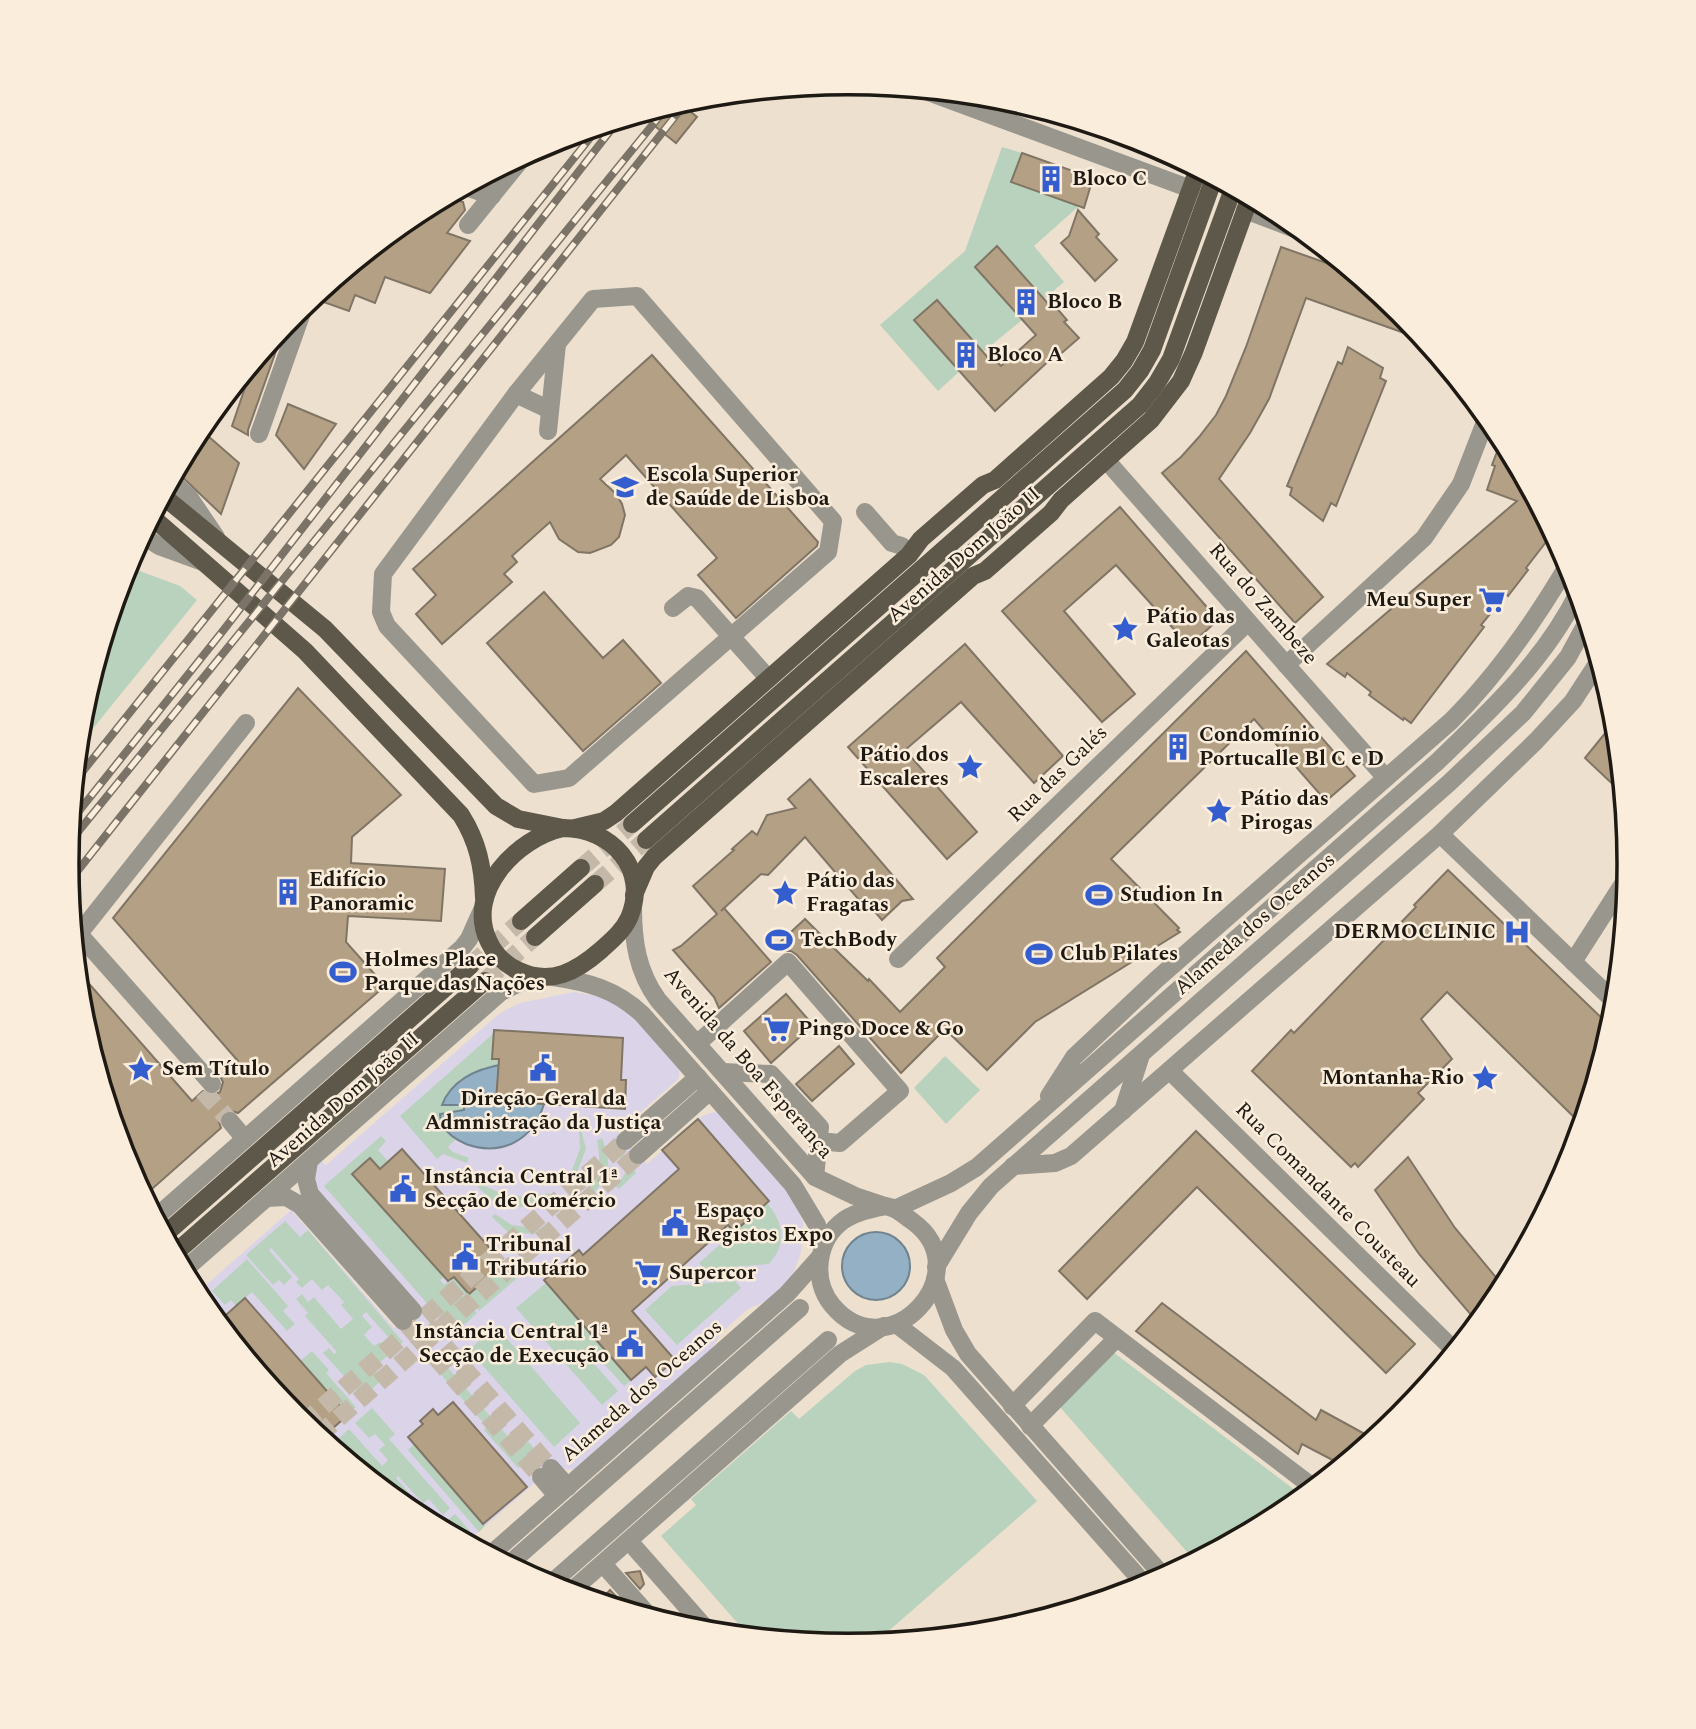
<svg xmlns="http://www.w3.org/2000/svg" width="1696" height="1729" viewBox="0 0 1696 1729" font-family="Spectral,serif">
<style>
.commercial{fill:#dbd4e9}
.green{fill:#b8d2bd}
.water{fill:#93b0c4;stroke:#70838f;stroke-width:2}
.building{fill:#b3a085;stroke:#807565;stroke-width:2}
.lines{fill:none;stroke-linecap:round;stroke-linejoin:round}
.minor-tunnel{stroke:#c4b8a9;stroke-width:18;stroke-dasharray:18 9;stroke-linecap:butt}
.major-tunnel{stroke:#c4b8a9;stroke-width:18;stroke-dasharray:18 9;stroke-linecap:butt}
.minor{stroke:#99968e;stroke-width:18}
.major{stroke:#5e584a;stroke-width:18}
.rail-casing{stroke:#7b7367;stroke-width:8}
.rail{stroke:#faeddb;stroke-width:5;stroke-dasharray:16;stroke-linecap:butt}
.labels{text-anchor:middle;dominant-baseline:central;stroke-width:5;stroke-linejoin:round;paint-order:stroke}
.poi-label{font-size:21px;font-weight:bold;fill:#1e1a13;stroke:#faeddb;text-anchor:start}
.street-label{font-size:21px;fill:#1e1a13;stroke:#faeddb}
.rim{fill:none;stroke:#1e1a13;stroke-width:3.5}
</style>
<rect width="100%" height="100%" fill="#ede0ce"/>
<path class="commercial" d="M574,992L603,997L630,1012L679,1068V1078L675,1082L618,1132L647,1164L702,1116L713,1112L719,1113L793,1198L803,1222L801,1253L793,1274L776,1297L748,1309L722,1332L705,1359L575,1470L563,1469L555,1465L467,1542L413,1514L295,1417L196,1294L291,1210L394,1328L413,1311L314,1191V1167L321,1161L326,1165L500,1013L520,1003Z"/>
<g class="green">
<path d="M1002,147L1022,153L1012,181L1079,206L1034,246L1064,282L1044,299L998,247L975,267L1022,320L983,352L937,300L960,371L938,391L880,325L965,251Z"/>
<path d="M126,566L180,586L197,600L78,747L82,712Z"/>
<path d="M494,1033L505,1064C477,1069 456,1079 442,1105H464V1110L440,1114L449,1122L447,1132L456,1139L448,1147L453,1152L469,1158L467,1163L443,1154L437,1159L400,1116Z"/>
<path d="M945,1056L980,1090L946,1124L914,1088Z"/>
<path d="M581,1129L586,1149L577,1172L572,1170L580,1149L579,1130Z"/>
<path d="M381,1136L386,1141L378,1150L393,1167L353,1174L444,1277L440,1280L444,1285L449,1281L477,1313L454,1334L324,1186Z"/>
<path d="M602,1138C614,1173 609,1175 586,1202L582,1199C599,1176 602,1168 597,1140Z"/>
<path d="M618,1145L636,1173L619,1189L616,1187L626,1172L616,1147Z"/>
<path d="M481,1183C505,1199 522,1198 550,1193V1198L531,1207L527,1204L523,1207L496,1204L478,1187Z"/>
<path d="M767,1203C784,1223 787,1244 769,1264L705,1269L699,1263Z"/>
<path d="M495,1214L512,1225L543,1229V1234L509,1233L492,1217Z"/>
<path d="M285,1221L300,1237L308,1230L403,1342L397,1347L366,1312L362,1316L372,1327L364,1335L374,1346L380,1342L390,1354L373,1368L383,1379L363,1397L323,1353L329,1348L334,1354L337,1352L305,1316L308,1313L296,1299L302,1294L308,1302L314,1297L341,1329L353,1319L341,1305L344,1302L328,1285L322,1290L312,1279L302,1288L296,1282L299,1279L271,1248L269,1250L292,1277L284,1285L279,1280L273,1285L246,1255Z"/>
<path d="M247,1259L288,1306L283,1311L295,1324L287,1331L252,1292L236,1306L231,1300L225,1305L212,1291Z"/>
<path d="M503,1265L516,1279L479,1311L450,1279L454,1276L470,1294Z"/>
<path d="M735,1281L741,1288L677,1345L645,1310L672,1286Z"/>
<path d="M546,1283L631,1380L624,1386L595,1354L590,1359L618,1391L602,1405L516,1308Z"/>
<path d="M209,1293L227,1314L218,1322L200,1301Z"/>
<path d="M496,1326L580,1423L554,1447L469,1350Z"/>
<path d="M312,1351L329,1370L326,1373L356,1407L348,1415L300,1361Z"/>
<path d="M1113,1352L1304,1497L1282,1515L1195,1561L1059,1406Z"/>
<path d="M443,1362L518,1448L528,1441L542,1458L530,1470L524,1464L518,1468L484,1430L487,1427L436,1369Z"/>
<path d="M890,1362L902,1364L924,1375L1037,1501L875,1643L848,1646L749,1636L661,1536L696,1505L691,1499L791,1411L799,1419L855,1371L866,1365Z"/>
<path d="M372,1408L395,1434L389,1439L450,1508L443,1515L429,1499L423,1503L398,1476L396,1478L439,1527L455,1514L470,1531L460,1539L413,1514L381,1487L338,1439L349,1429L382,1466L388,1460L379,1450L385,1445L375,1434L369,1438L355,1423Z"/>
<path d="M414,1444L485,1526L479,1532L408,1450Z"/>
</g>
<g class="water">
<path d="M505,1064L544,1104C533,1140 502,1157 466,1144C457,1140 448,1135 444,1127L449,1126V1122H441L440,1114L464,1110V1105H442C452,1079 479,1068 505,1064Z"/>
<circle cx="876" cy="1266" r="34"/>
</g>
<g class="building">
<path d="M680,103L697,117L676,143L641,115Z"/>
<path d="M1022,153L1090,177L1087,186L1090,188L1084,208L1011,182Z"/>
<path d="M448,197L463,202L465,210L447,233L470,241L430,293L385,277L375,303L355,295L349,311L315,299L314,297L414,214Z"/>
<path d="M1078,210L1099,234L1096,237L1117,260L1095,281L1061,243L1069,236Z"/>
<path d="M997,246L1051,307L1054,305L1067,320L1064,322L1079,338L1056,358L1054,356L995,411L914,320L937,300L990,360L993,358L1001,366L1036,335L975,267Z"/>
<path d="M1281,247L1352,272L1401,312L1424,340L1306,298L1269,399L1250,433L1219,479L1323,597L1295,623L1162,473L1181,457L1199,437L1216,415L1226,396L1246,347Z"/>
<path d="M286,323L248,430V435L232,426L253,364Z"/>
<path d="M1348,347L1383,368L1380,378L1386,381L1336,506L1331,503L1323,521L1290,495L1292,488L1287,486L1338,362L1342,364Z"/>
<path d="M652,355L818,542L817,546L736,618L698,575L717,558L626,455L600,479L616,494L622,504L625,515L619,537L611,545L590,553L578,552L559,539L550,522L512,556L517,562L504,574L512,582L442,644L416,614L436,595L413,569Z"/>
<path d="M288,404L336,424L304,469L276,435Z"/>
<path d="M200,429L239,463L221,514L176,471Z"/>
<path d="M1497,452L1512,457L1553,533L1526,568L1528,570L1508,596L1506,594L1481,625L1484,627L1411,723L1404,718L1403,720L1369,695L1371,692L1347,673L1345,677L1327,664L1517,501L1487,490L1495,466L1492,465Z"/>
<path d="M1120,507L1218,620L1189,646L1116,565L1064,611L1135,694L1102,722L1002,611Z"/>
<path d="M544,592L603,658L623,640L661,683L583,751L487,643Z"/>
<path d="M965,644L1063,756L1034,783L961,702L905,750L977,832L947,859L848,747Z"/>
<path d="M1246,651L1355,776L1326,801L1254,719L1111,859L1179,928L1177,930L1180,932L1035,1022L987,1070L945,1029L901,1073L797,955L791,951H785L778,944L805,919L840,954L868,981L869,979L900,1012L945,967L937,958Z"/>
<path d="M298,688L401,795L352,837L351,863L445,869L441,921L348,916L346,942L385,986L238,1113L229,1110L222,1113L219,1122L221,1128L144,1196L126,1163L81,1017L77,970L192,1101L203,1091L214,1095L220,1092L223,1082L220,1076L238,1061L113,918Z"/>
<path d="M1615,721L1619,754L1623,794L1585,758Z"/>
<path d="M810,779L913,899L902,901L882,920L864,899L859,900L805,837L768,875L761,874L721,911L724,908L771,962L719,1008L714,997L673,950L681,946L717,914L693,886L734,850L732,849L752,831L757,835L767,815L796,808L788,799Z"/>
<path d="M1448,870L1611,1027L1582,1125L1447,992L1421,1019L1452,1059L1418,1093L1424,1099L1358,1167L1355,1163L1351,1167L1252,1071L1291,1030L1294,1033L1416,907L1414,905Z"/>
<path d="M786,994L813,1025L771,1063L744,1031Z"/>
<path d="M494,1030L623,1038L621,1080H626L625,1109L496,1101L499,1059H492Z"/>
<path d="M839,1046L854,1064L812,1101L796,1084Z"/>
<path d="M698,1119L769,1201L734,1232L728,1225L632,1311L675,1360L655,1377L646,1367L631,1380L544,1280L579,1250L583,1255L679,1169L662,1150Z"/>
<path d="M1196,1131L1415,1344L1386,1373L1197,1187L1087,1299L1059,1271Z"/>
<path d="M402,1149L504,1264L469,1294L454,1277L448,1281L352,1174L370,1158L380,1169Z"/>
<path d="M1408,1157L1455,1228L1504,1287L1498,1299L1478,1323L1419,1254L1375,1190Z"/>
<path d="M245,1298L348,1415L333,1428L327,1421L314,1432L295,1417L218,1322Z"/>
<path d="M1162,1303L1316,1420L1321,1410L1374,1439L1342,1465L1302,1444L1298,1454L1136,1331Z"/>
<path d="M453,1402L527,1487L483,1524L408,1437L423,1424L420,1421L433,1409L438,1415Z"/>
<path d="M640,1571L644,1584L640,1589L626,1573Z"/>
<path d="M610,1590L625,1606L622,1609L599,1602Z"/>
</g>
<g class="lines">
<g class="minor-tunnel">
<path d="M203,1091L230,1121"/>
<path d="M427,1326L551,1468"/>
<path d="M417,1336L541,1477"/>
<path d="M303,1424L625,1141"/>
<path d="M318,1436L638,1155"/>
</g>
<g class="major-tunnel">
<path d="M581,868L632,824"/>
<path d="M595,884L646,840"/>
<path d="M470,966L521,921"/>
<path d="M485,981L535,937"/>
</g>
<g class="minor">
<path d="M923,90L1191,189"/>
<path d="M466,187L492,196"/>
<path d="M1245,210L1303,232"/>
<path d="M468,225L524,156"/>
<path d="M637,296L833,521L828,552L569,778L534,784L387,626L381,612L383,574L516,394L593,299Z"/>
<path d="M516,394L550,410"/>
<path d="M548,431L557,344"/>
<path d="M259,434L305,304"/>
<path d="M1106,460L1386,778"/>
<path d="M171,481L189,497L216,537"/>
<path d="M865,512L892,543L902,546L909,555"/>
<path d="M142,535L159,546L203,562"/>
<path d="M673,608L688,596L697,598L768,678"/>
<path d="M1286,665L1424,538L1461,484L1487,417"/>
<path d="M1440,834L1616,1003"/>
<path d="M633,907C633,941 637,971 658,1000L815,1177L855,1196L885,1206"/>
<path d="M79,934L212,1084"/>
<path d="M74,940L246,723"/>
<path d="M898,959L1248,622"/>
<path d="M1573,962L1628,876"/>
<path d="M553,977C588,982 615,989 642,1014L793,1185L817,1225L823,1246"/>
<path d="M697,1044L788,962L900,1091L840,1143L829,1142"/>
<path d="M1170,1071L1455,1351"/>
<path d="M722,1072L771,1074L820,1127L815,1177"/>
<path d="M1049,1096L1074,1057L1157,979L1451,721C1498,674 1535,621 1569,563"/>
<path d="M1123,1111L1141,1055"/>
<path d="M230,1121L245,1139"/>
<path d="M625,1141L698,1077"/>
<path d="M638,1155L710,1091"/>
<path d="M309,1161L306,1179L310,1194L413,1311"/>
<path d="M1013,1166L1055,1163L1071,1156L1440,834L1536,741L1573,701L1599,661"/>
<path d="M266,1198L286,1197L300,1205L403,1321"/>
<path d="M885,1206C897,1208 902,1214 912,1221C982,1271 888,1373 832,1305C811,1279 817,1239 844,1220C856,1212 871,1209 885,1206Z"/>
<path d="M897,1208L951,1183L977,1167L1437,762C1490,711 1545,660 1578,593"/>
<path d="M155,1218L462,948L469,939L482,910"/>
<path d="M936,1267L969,1213L991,1186L1449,783L1523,713L1568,657L1587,622"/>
<path d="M183,1271L501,992L526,980L541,977"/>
<path d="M935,1279L954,1330L968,1354L1164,1577"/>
<path d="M896,1324L953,1368L1147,1587"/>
<path d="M1012,1406L1095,1321L1314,1488"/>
<path d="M1030,1426L1117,1338"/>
<path d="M551,1468L568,1487"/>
<path d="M541,1477L557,1496"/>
<path d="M629,1541L709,1632"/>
<path d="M490,1555L787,1294L820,1257"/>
<path d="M603,1564L650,1617"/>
<path d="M508,1565L800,1308"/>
<path d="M548,1586L828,1340"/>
<path d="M569,1593L840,1354L884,1326"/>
</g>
<g class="major">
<path d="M163,496L325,629L496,806L518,819L563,828"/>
<path d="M152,517L305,651L461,815C478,842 483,867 484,898"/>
<path d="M632,824L1125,390L1140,371L1152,350L1214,178"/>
<path d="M563,828C611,828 650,869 629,918C623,931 612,940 601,950C577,971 551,986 519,971C506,965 495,955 489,942C464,892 517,838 563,828Z"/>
<path d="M575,828L604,821L616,813L909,555L921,539L983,485L995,480L1111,377L1124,361L1135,342L1198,169"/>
<path d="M646,840L1140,405L1157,383L1171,359L1233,189"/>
<path d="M634,895L646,867L654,857L973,576L985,571L1051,513L1061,500L1151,420L1181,381L1194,352L1250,197"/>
<path d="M521,921L581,868"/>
<path d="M535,937L595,884"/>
<path d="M164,1235L470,966"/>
<path d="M174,1254L485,981"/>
</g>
<defs>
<g id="rail">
<path d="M75,781L598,128"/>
<path d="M71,821L222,632L617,122"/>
<path d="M69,843L667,107"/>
<path d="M68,883L688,100"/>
</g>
</defs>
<use href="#rail" class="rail-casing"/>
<use href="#rail" class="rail"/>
</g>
<defs>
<symbol id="building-bare" viewBox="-9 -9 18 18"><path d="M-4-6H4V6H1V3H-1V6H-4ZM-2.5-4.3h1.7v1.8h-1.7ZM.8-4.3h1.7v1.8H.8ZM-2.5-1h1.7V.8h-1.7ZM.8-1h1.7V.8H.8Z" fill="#345ece" stroke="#faeddb" stroke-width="2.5" paint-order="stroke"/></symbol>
<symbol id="university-bare" viewBox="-9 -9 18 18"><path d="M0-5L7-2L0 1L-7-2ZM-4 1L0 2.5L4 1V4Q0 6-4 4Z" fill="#345ece" stroke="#faeddb" stroke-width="2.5" paint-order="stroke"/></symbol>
<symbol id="supermarket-bare" viewBox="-9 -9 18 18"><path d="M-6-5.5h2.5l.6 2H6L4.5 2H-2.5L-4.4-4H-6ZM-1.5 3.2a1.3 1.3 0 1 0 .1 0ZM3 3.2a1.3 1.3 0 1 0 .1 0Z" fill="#345ece" stroke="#faeddb" stroke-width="2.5" paint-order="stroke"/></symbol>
<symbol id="sight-bare" viewBox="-9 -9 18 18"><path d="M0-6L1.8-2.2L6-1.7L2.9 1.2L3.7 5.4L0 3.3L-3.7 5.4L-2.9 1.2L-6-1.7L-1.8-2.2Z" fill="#345ece" stroke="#faeddb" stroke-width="2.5" paint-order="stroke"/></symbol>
<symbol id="stadium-bare" viewBox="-9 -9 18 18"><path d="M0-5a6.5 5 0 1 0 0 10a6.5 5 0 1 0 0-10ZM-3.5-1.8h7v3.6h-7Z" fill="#345ece" stroke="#faeddb" stroke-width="2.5" paint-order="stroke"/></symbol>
<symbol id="hospital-bare" viewBox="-9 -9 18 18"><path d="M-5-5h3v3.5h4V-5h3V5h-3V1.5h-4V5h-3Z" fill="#345ece" stroke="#faeddb" stroke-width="2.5" paint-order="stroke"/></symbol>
<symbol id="civic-bare" viewBox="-9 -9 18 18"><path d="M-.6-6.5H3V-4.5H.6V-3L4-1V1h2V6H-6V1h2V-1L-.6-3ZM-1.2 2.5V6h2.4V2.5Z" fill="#345ece" stroke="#faeddb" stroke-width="2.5" paint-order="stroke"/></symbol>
</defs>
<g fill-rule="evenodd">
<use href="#building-bare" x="1032" y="160" width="38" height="38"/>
<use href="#building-bare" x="1007" y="283" width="38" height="38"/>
<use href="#building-bare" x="947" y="336" width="38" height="38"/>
<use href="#university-bare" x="606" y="468" width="38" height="38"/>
<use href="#supermarket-bare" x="1473" y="581" width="38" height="38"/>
<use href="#sight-bare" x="1106" y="610" width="38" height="38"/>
<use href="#building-bare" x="1159" y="728" width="38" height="38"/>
<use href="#sight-bare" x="951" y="748" width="38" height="38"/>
<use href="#sight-bare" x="1200" y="792" width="38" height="38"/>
<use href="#building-bare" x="269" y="873" width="38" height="38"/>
<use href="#sight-bare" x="766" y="874" width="38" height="38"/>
<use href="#stadium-bare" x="1080" y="876" width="38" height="38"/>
<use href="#hospital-bare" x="1498" y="913" width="38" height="38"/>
<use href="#stadium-bare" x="760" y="921" width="38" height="38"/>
<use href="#stadium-bare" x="1020" y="935" width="38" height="38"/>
<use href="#stadium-bare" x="324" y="953" width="38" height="38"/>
<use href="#supermarket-bare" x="758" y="1010" width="38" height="38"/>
<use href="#civic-bare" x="524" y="1049" width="38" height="38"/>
<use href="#sight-bare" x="122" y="1050" width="38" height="38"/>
<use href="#sight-bare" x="1466" y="1059" width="38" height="38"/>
<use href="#civic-bare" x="384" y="1170" width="38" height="38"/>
<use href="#civic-bare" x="656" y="1204" width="38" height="38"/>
<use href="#civic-bare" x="446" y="1238" width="38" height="38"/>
<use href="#supermarket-bare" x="629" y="1254" width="38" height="38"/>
<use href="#civic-bare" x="611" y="1325" width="38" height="38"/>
</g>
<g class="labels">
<g class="poi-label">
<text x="1072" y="179">Bloco C</text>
<text x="1047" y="302">Bloco B</text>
<text x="987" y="355">Bloco A</text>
<text x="646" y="475">Escola Superior<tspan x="646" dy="24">de Saúde de Lisboa</tspan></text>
<text x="1471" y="600" text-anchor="end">Meu Super</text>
<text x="1146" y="617">Pátio das<tspan x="1146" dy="24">Galeotas</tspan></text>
<text x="1199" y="735">Condomínio<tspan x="1199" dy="24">Portucalle Bl C e D</tspan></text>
<text x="949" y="755" text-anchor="end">Pátio dos<tspan x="949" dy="24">Escaleres</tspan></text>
<text x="1240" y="799">Pátio das<tspan x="1240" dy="24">Pirogas</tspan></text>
<text x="309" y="880">Edifício<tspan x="309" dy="24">Panoramic</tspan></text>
<text x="806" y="881">Pátio das<tspan x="806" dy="24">Fragatas</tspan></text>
<text x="1120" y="895">Studion In</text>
<text x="1496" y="932" text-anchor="end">DERMOCLINIC</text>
<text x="800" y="940">TechBody</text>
<text x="1060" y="954">Club Pilates</text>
<text x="364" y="960">Holmes Place<tspan x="364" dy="24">Parque das Nações</tspan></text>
<text x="798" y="1029">Pingo Doce &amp; Go</text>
<text x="162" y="1069">Sem Título</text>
<text x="1464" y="1078" text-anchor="end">Montanha-Rio</text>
<text x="543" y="1099" text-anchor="middle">Direção-Geral da<tspan x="543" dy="24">Admnistração da Justiça</tspan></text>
<text x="424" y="1177">Instância Central 1ª<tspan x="424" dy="24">Secção de Comércio</tspan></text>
<text x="696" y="1211">Espaço<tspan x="696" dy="24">Registos Expo</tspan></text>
<text x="486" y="1245">Tribunal<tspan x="486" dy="24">Tributário</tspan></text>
<text x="669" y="1273">Supercor</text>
<text x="609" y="1332" text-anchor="end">Instância Central 1ª<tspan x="609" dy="24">Secção de Execução</tspan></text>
</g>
<g class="street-label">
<text transform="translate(964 555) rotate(-41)">Avenida Dom João II</text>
<text transform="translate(1263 604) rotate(49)">Rua do Zambeze</text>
<text transform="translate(1058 774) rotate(-44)">Rua das Galés</text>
<text transform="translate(1255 924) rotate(-41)">Alameda dos Oceanos</text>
<text transform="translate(748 1063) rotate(49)">Avenida da Boa Esperança</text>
<text transform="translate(343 1100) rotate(-41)">Avenida Dom João II</text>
<text transform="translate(1328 1195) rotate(45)">Rua Comandante Cousteau</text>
<text transform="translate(642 1391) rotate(-41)">Alameda dos Oceanos</text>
</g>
</g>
<path d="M0 0H1696V1729H0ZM79 864a769 769 0 1 1 1538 0a769 769 0 1 1-1538 0Z" fill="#faeddb" fill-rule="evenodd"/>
<path class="rim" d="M79 864a769 769 0 1 1 1538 0a769 769 0 1 1-1538 0Z"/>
</svg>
